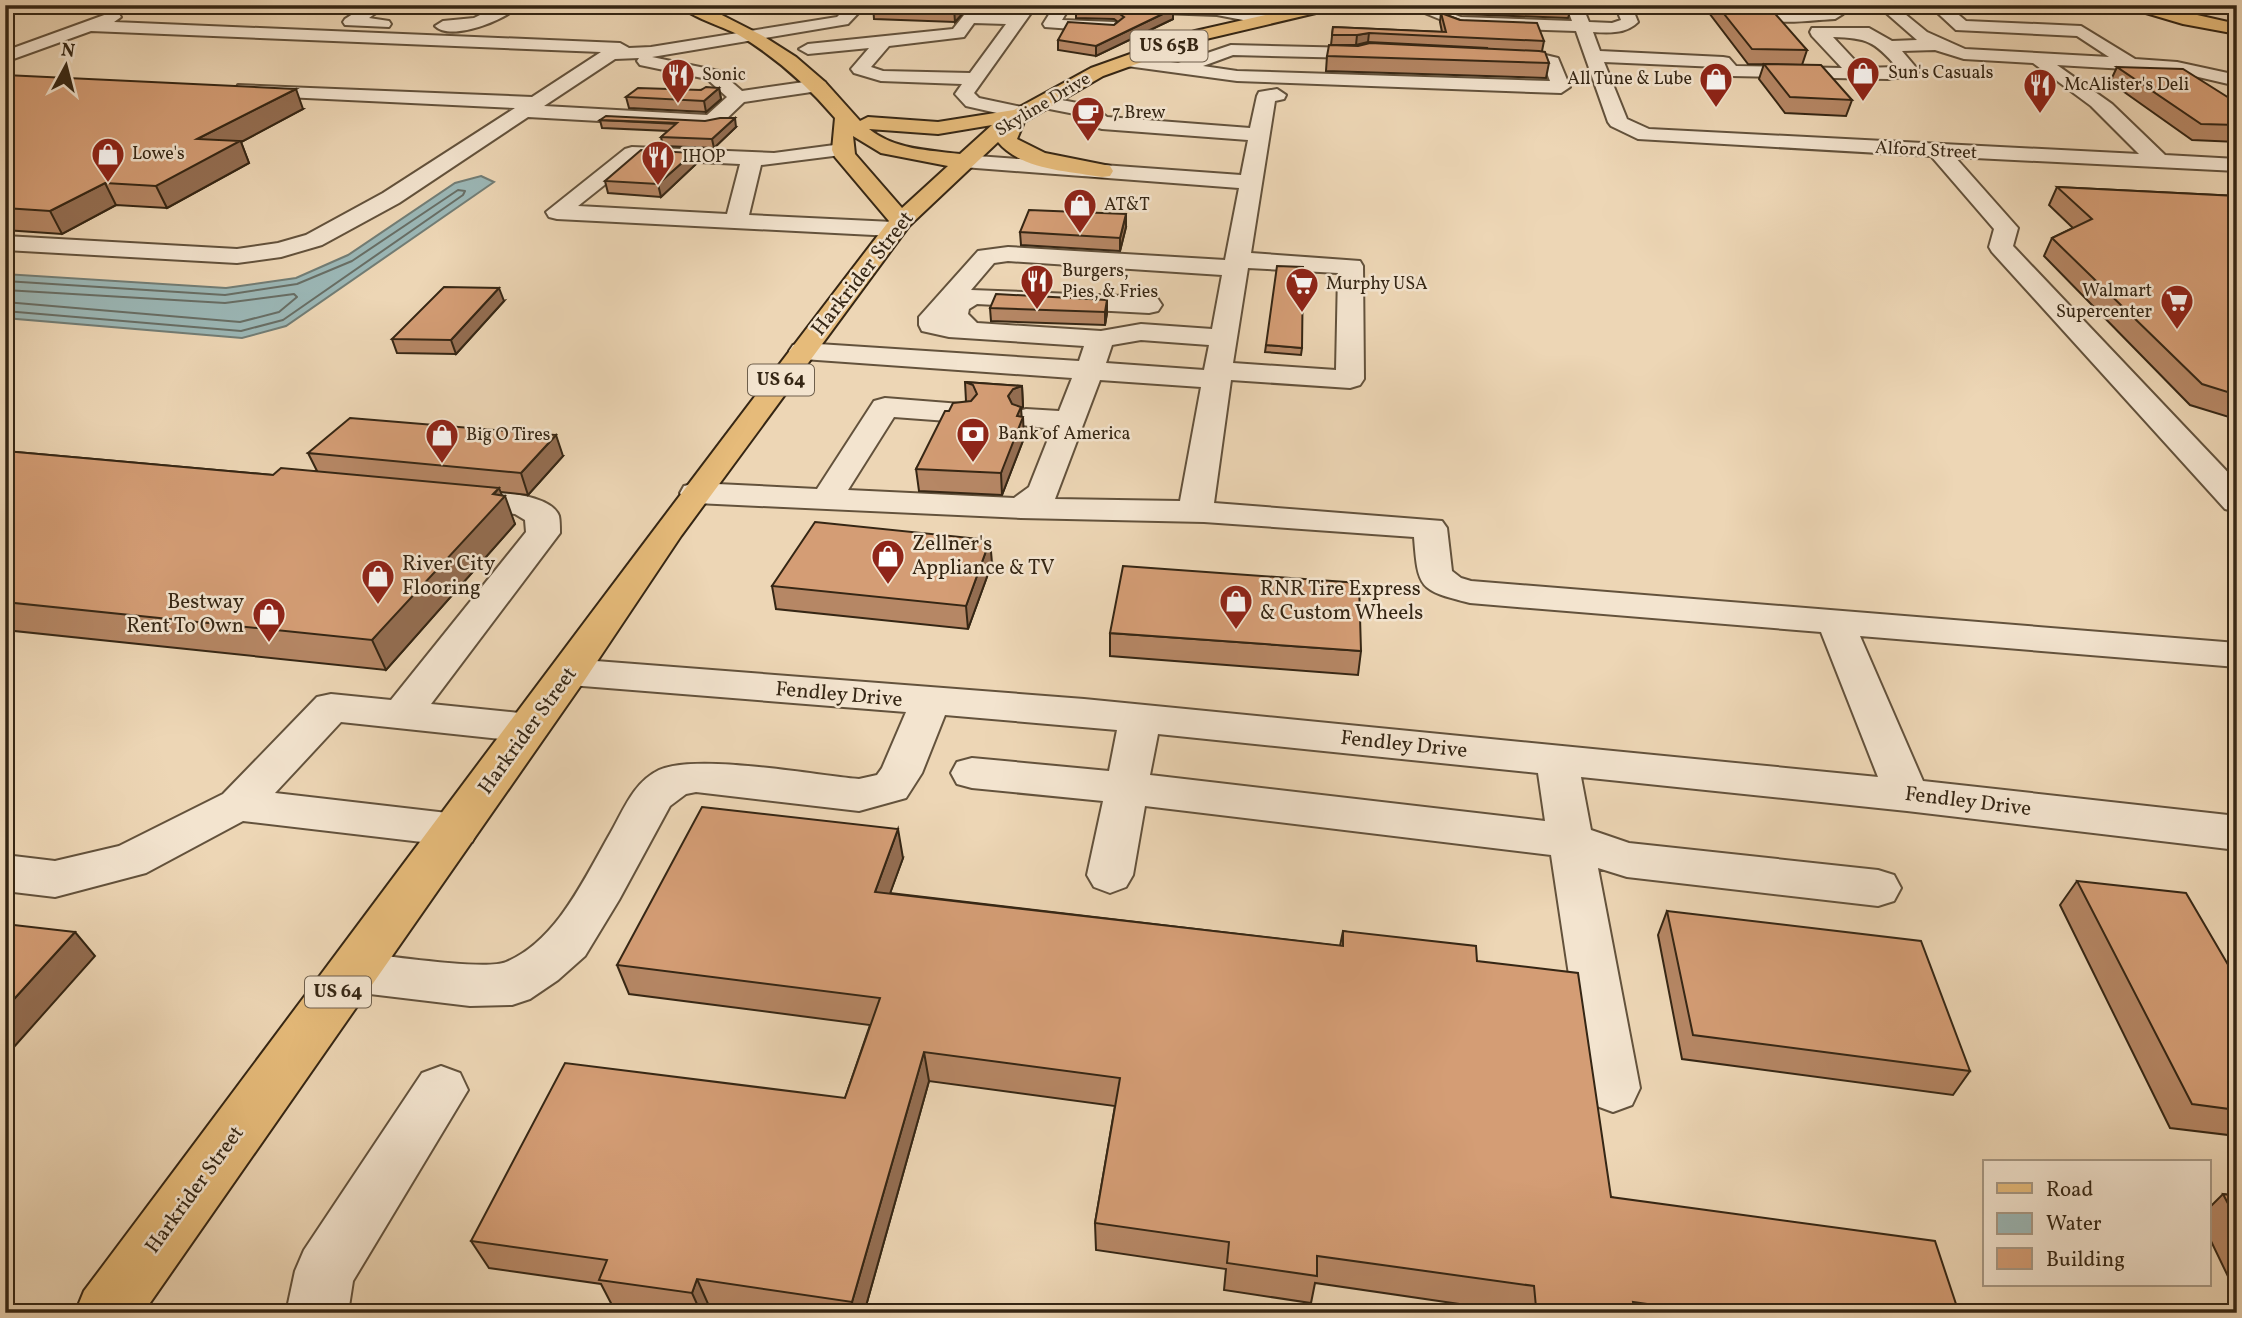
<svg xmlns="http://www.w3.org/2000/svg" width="2242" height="1318" viewBox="0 0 2242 1318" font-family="Vollkorn,serif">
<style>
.water{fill:#9bb7b6;stroke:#727d75;stroke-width:2}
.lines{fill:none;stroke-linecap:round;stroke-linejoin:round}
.shore{stroke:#686e65;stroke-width:2}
.minor-casing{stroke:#63523c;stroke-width:4}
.major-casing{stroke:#352614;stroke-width:4}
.highway-casing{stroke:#352614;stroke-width:4}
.minor{fill:#f3e4cf;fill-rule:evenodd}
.major{fill:#e6bb7a;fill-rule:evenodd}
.highway{fill:#e6bb7a;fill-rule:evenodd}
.wall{fill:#b68765;stroke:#352614;stroke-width:2}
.shaded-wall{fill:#946e52;stroke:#352614;stroke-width:2}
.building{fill:#d49d75;stroke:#352614;stroke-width:2}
.labels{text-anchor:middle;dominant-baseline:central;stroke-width:5;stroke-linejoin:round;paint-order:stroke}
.far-poi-label{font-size:18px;fill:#352614;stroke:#f3e4cf;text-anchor:start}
.far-street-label{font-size:18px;fill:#352614;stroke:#f3e4cf}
.shield{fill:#f3e4cf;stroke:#6e5f4c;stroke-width:2}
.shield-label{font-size:19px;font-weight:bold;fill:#352614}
.street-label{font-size:21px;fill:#352614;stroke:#f3e4cf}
.poi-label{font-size:21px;fill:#352614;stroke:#f3e4cf;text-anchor:start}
</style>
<rect width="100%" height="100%" fill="#edd6b5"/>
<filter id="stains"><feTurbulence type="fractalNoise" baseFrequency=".00286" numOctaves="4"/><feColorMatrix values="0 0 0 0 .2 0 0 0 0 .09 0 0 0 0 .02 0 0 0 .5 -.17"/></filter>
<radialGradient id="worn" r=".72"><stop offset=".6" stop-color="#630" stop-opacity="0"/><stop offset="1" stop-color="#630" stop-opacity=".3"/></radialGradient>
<path class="water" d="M481,176L494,182L286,326L242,338L5,318V274L226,288L296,278L348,255L455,183Z"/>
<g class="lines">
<g class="shore">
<path d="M5,281L225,295L297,284L352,261L458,190L465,191L463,195L283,320L241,331L5,311"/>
<path d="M5,290L225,303L294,294L297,297L279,312L240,322L5,302"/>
</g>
<defs>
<g id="minor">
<path d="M367,5H387L369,18L389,21L391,24L389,27L345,25L343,22L345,19Z"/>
<path d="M500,5H520C506,20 451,42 435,26L443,21L474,18Z"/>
<path d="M849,5H866L848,24L652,57L719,71L742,91L818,80L825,82L827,86L825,90L744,102L722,123L707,127L528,117L399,203L322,245L281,257L237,263L5,250V236L237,249L278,243L306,235L383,193L515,108L245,95L236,89L238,85L532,97L601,52L91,31L5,62V51L107,14H119L121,17L114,22L620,43L629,48L651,47L837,17ZM639,58L637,61L640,65L707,79L727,97L707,115L544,106L615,59Z"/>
<path d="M1020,5L1036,6L974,93L979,98L1031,109L1034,113L1031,117L1024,119L966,106L955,94L962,84L881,81L854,73L851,69L869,48L808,54L799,49L808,44L953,29L964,15H1013ZM974,23L1006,24L970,73L883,71L871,67L889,46L964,37Z"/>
<path d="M1055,5H1071L1062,20L1114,22L1122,27L1114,32L1045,27L1043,24Z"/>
<path d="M1071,5H1217L1270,16L1272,19L1264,24L1217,15L1079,10Z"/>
<path d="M1405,5H1428L1461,17L1572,21L1566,5H1582L1589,22L1612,23L1621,20L1615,5H1631L1638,22C1626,34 1609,33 1593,32L1600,51L1723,57L1729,58L1736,66L1842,68L1812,36L1810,32L1812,28H1869L1892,41L1917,40L1877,5H1894L1927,32L1965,49L2109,57L2077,36L1956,30L1929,5H1947L1966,21L2081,26L2135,59L2177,62L2237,75V86L2177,72L2057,65L2112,104L2165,155L2237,159V171L1955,157L2018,228L2013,246L2237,482V512L2225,509L1992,252L1989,247L1994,229L1931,156L1638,139L1611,126L1608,122L1576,31L1459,27ZM1833,37C1867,38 1874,41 1897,67L1862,68ZM1935,50L1964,59L2033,63L2091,106L2139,154L1649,129L1627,119L1604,62L1718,67L1725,75L1731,76L1888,79L1916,75L1919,71L1902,51Z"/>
<path d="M1739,5C1754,5 1765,10 1780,11C1795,12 1811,10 1827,9L1823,5H1841L1843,14L1835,19C1806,20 1761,30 1739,5Z"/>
<path d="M1231,45L1356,48L1379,45L1388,50L1385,54L1356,58L1233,55L1203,66L1237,71L1550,81L1544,65L1498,61L1489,56C1501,44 1543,54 1558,58L1570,87L1561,93L1237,81L1127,66L1118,61L1127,56L1178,63Z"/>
<path d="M1277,89L1286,95L1284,99L1275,101L1251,253L1360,261L1363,266L1364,379L1360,385L1350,388L1231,380L1214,503L1442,521L1447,528L1452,571L1461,578L1471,581L2237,643V667L1860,636L1923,781L2237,816V850L1907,811L1581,777L1591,830L1629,843L1878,870L1894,875L1901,888L1894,901L1878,906L1627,877L1598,868L1640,1088L1632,1105L1613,1112L1594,1105L1586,1088L1551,855L1145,806L1133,875L1126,887L1110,893L1094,887L1087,875L1103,801L972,788L957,784L951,773L957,762L972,758L1109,771L1117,730L945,715L922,773L906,798L859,811L696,792L686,794L670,806L619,900L585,956L558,980L530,999L512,1005L470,1006L353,992L336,986L328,972L336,958L353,952C382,955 485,971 506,962C557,941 585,877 611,832C624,809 634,782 659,770C696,753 814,775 859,779L877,775L882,768L906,712L570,685L556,681L551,672L556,663L570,659L1084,699L1878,777L1821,632L1470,603C1419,590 1418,589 1414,537L1204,522L1021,518L696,503L684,500L680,493L684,486L696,483L817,489L874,401L885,398L961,404L972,407L976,413L972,419L961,422L894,417L848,490L1014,498L1029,487L1052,429L1015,424L1011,418L1015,412L1026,409L1059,411L1072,378L803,359L793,357L789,351L793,345L803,343L1079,361L1084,346L949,337L922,331L919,325V317L978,251L1008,247L1225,260L1239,188L963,167L956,165L952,161L956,157L963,155L1241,175L1248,140L1102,129L1095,127L1080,115L1034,106L1031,102L1041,96L1093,106L1107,117L1250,128L1257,96L1259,92ZM1008,261L1222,275L1212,329L1141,324L1101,331L977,323L968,314L969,309L977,304L1149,313L1158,311L1162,305L1158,299L1149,297L971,290L994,263ZM1248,268L1338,273L1336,370L1233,363ZM1141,340L1209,345L1204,370L1106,363L1112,345ZM1100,380L1201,387L1180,501L1055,499ZM1158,734L1538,773L1545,821L1150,775Z"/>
<path d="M842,144L849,146L852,150L849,154L761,165L749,215L893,222L901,224L905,229L901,234L893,236L557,219L549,217L546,212L625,149L632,147L774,153ZM637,159L740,164L727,214L578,206Z"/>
<path d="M458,489C481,491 550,491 559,516C560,521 560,528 560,533L431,704L529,714L543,718L549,728L543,738L529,742L341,722L275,793L456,814L472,818L478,830L472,842L456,846L243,821L146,873L55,897L5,891V855L55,861L119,846L223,794L317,697L331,694L391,700L526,532L525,520L515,514L446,506L442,499L446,492Z"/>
<path d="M441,1066L460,1073L468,1090L353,1281L348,1313H286L295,1271L304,1250L422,1073Z"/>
</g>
<path id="major" d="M679,5H702L710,9L763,36L796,57L825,82L860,121L868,117L938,122L1014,110L1091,68L1195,31L1309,5H1339L1337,8L1206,39L1103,76L1024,122L1017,139L1045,153L1110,166L1113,171L1110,176L1102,177C1069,171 1021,170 998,142L909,226L681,536L584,681L143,1313H75L84,1291C352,934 617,575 889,221L835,157L832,150L835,118C806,84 776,57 737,34C721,26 691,17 679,5ZM992,125L960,154C927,150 896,150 869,129L938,134ZM853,136L881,153L948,166L902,208L855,154Z"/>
<path id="highway" d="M2127,5H2153L2237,24V34L2183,24L2129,8Z"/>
</defs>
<use href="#minor" class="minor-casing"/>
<use href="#major" class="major-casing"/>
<use href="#highway" class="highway-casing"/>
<use href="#minor" class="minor"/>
<use href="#major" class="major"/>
<use href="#highway" class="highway"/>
</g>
<g class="wall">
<path d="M873,5H982L976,12H964L955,22L874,19Z"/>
<path d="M1437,5H1567L1570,12L1568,18L1462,14Z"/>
<path d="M1703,5H1761L1807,50L1802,65L1748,64Z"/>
<path d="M1076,8L1173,9V19L1096,56L1058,50V40L1114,25L1118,22L1114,19L1076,18Z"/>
<path d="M1441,13L1460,20L1544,41L1542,51L1549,63L1546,78L1326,71L1327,56L1488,48L1368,42L1356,45H1331L1333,27L1442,32L1440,22Z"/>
<path d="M1764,64L1852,100L1846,116L1785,113L1759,79Z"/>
<path d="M2117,67L2237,103V142L2192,140L2110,82Z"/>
<path d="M5,75L303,109L241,142L249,163L167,208L116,205L62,234L5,230Z"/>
<path d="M719,88L721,99L706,112L629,108L626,97Z"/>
<path d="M600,120L736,127L714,148L663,146L661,137L668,131L602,128Z"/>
<path d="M696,164L661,197L608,193L605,181Z"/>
<path d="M2057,187L2237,196V414L2232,418L2190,405L2044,256L2052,238L2073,228L2049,205Z"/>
<path d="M1126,227L1120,251L1021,245L1020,232Z"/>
<path d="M1107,300V313L1105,325L991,321L990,308Z"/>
<path d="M504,301L456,354L397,353L392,339Z"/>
<path d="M1266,345L1302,348L1301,355L1265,352Z"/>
<path d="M965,382L1022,386L1023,407L1021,408V417L1024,438L1002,495L919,491L916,469L949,411L966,401Z"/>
<path d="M5,451L273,475L317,471L308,453L563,456L528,495L500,492L515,524L386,670L5,630Z"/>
<path d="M992,563L968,629L776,609L772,586Z"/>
<path d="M1110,633L1361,651L1358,675L1110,656Z"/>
<path d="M903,858L890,893L1340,946L1343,931L1477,961L1611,1197L1959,1313H1521L1315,1283L1311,1303L1224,1290L1226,1269L1096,1250L1095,1223L1115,1106L929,1081L864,1313H754L709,1306L706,1313H654L613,1307L601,1284L489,1268L471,1241L845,1098L870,1025L629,994L617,965Z"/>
<path d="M2077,881L2237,980V1136L2170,1128L2060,905Z"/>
<path d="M1667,911L1970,1071L1953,1095L1682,1059L1658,935Z"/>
<path d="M2223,1194L2237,1196V1295L2209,1237V1208Z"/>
</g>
<g class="shaded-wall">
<path d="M957,5H963L964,12L955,22L954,8Z"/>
<path d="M976,5H982L976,12Z"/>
<path d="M1173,9V19L1096,56V46Z"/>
<path d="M1369,33L1368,42L1356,45L1357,35Z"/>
<path d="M719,88L721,99L706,112L704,101Z"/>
<path d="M296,89L303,109L241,142L249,163L167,208L156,186L197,139Z"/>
<path d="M735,118L736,127L714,148L712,139Z"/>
<path d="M693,153L696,164L661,197L658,184Z"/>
<path d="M105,183L116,205L62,234L50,211Z"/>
<path d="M1126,214V227L1120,251V238Z"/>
<path d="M499,288L504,301L456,354L451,340Z"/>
<path d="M1107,300V313L1105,325V312Z"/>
<path d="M1022,386L1023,407L1021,408L1022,421L1023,417L1024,438L1002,495L1001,473L1017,416L1008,396L1013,389Z"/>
<path d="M556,435L563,456L528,495L521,473Z"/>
<path d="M499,488L503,498L505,496L515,524L386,670L372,640Z"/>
<path d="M990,540L992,563L968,629L966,606Z"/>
<path d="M898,829L903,858L880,921L875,892Z"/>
<path d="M75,932L95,956L5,1057V1009Z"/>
<path d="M924,1052L929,1081L864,1313H855L852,1302Z"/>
<path d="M697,1279L709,1306L706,1313H701L692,1293Z"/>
</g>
<g class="building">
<path d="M873,5H957L954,8Z"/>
<path d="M1456,5H1567L1570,12L1463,8Z"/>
<path d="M1717,5H1761L1770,8L1807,50L1752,49Z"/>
<path d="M1077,6L1173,9L1096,46L1058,40L1068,22L1114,25L1124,17L1114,10L1076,8Z"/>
<path d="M1441,13L1460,20L1537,23L1544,41L1369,33L1357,35H1332L1333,27L1446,32Z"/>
<path d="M1370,43L1539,51L1545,52L1549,63L1327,56L1329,45L1358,46Z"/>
<path d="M1764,64L1821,65L1852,100L1790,97Z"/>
<path d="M2117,67L2183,69L2237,103V125L2201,124Z"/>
<path d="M5,75L296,89L197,139L240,141L156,186L105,183L50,211L5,208Z"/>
<path d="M706,87L719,88L704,101L626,97L638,88L701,90Z"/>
<path d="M606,116L705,121L720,118H735L712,139L661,137L677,123L600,120Z"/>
<path d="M641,150L693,153L658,184L605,181Z"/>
<path d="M2057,187L2237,196V395L2202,384L2052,238L2092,219Z"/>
<path d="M1029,210L1126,214L1120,238L1020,232Z"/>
<path d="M1277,266L1303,267L1302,348L1266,345Z"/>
<path d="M444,287L499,288L451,340L392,339Z"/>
<path d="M996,294L1107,300L1105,312L990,308Z"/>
<path d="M965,382L1022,386L1013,389L1008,396L1012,404L1021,407L1017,416L1023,417L1001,473L916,469L945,411H949L953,403L971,401L977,394L973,385Z"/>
<path d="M350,418L556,435L521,473L308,453Z"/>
<path d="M5,451L273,475L281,468L499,488L493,494L505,496L372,640L5,602Z"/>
<path d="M815,522L990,540L966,606L772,586Z"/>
<path d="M1123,566L1359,583L1361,651L1110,633Z"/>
<path d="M702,807L898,829L875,892L1343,946V931L1476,946L1477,961L1578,973L1611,1197L1935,1241L1959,1313H1710L1633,1302L1635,1313H1572L1536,1307L1534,1286L1317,1256V1276L1227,1263L1229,1242L1095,1223L1120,1078L924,1052L852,1302L697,1279L692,1293L599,1280L607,1260L471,1241L565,1063L845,1098L880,998L617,965Z"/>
<path d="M2077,881L2186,893L2237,980V1110L2192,1104Z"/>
<path d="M1667,911L1921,941L1970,1071L1693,1035Z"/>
<path d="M5,924L75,932L5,1009Z"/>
<path d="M2223,1194L2237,1196V1221Z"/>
</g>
<defs>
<symbol id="shop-pin" viewBox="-11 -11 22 30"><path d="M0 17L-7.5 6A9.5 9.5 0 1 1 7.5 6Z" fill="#8f2418" stroke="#f3e4cf"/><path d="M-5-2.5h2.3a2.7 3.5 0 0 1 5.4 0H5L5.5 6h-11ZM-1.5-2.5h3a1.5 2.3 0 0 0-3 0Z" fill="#fff"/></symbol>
<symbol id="restaurant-pin" viewBox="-11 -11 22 30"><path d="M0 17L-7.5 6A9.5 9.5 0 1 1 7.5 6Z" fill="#8f2418" stroke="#f3e4cf"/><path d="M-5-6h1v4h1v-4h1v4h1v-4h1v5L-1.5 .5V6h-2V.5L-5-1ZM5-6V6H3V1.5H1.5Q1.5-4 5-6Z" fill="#fff"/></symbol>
<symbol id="cafe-pin" viewBox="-11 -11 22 30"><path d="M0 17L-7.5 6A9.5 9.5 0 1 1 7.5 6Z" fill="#8f2418" stroke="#f3e4cf"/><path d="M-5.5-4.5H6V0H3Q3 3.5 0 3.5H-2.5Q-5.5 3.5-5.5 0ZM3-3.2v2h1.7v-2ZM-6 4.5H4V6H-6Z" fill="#fff"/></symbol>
<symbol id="supermarket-pin" viewBox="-11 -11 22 30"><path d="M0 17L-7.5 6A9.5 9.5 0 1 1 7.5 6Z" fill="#8f2418" stroke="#f3e4cf"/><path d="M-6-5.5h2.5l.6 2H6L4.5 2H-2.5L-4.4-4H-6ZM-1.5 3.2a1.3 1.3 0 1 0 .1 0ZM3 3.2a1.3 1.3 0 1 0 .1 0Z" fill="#fff"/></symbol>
<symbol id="bank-pin" viewBox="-11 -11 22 30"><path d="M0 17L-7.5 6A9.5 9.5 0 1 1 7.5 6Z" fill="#8f2418" stroke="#f3e4cf"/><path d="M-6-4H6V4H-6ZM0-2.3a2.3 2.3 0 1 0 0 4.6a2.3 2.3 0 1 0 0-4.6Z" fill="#fff"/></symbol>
</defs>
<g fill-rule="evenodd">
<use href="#shop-pin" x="1844" y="54" width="38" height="52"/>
<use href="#restaurant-pin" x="659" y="56" width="38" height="52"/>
<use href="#shop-pin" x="1697" y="60" width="38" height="52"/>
<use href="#restaurant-pin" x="2021" y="66" width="38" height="52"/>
<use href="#cafe-pin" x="1069" y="94" width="38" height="52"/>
<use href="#shop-pin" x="89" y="135" width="38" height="52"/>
<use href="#restaurant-pin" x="639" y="138" width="38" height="52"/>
<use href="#shop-pin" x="1061" y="186" width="38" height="52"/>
<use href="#restaurant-pin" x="1018" y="262" width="38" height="52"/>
<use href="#supermarket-pin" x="1283" y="265" width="38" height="52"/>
<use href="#supermarket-pin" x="2158" y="282" width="38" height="52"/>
<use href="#bank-pin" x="954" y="415" width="38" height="52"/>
<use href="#shop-pin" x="423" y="416" width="38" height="52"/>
<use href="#shop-pin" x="869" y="537" width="38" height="52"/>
<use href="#shop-pin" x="359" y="557" width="38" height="52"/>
<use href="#shop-pin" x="1217" y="582" width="38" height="52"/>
<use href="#shop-pin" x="250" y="595" width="38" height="52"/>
</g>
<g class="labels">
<g class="far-poi-label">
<text x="1888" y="73">Sun's Casuals</text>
<text x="702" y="75">Sonic</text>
<text x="1692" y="79" text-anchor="end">All Tune &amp; Lube</text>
<text x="2064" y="85">McAlister's Deli</text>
<text x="1112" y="113">7 Brew</text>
<text x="132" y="154">Lowe's</text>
<text x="682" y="157">IHOP</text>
<text x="1104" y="205">AT&amp;T</text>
<text x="1062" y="271">Burgers,<tspan x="1062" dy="21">Pies, &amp; Fries</tspan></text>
<text x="1326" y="284">Murphy USA</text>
<text x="2152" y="291" text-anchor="end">Walmart<tspan x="2152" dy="21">Supercenter</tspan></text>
<text x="998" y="434">Bank of America</text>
<text x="466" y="435">Big O Tires</text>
</g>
<g class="far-street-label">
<text transform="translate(1043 105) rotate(-31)">Skyline Drive</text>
<text transform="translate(1926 151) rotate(3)">Alford Street</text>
</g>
<g class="shield">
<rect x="1130.5" y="30.5" width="77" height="31" rx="5"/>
<rect x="748" y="364.5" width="66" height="31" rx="5"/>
<rect x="305" y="976.5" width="66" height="31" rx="5"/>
</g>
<g class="shield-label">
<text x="1169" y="46">US 65B</text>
<text x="781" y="380">US 64</text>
<text x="338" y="992">US 64</text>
</g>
<g class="street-label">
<text transform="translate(863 274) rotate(-52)">Harkrider Street</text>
<text transform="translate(839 695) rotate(5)">Fendley Drive</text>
<text transform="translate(528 731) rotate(-54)">Harkrider Street</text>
<text transform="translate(1404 745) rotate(6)">Fendley Drive</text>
<text transform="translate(1968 802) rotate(7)">Fendley Drive</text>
<text transform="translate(195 1190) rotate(-54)">Harkrider Street</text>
</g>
<g class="poi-label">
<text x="912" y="544">Zellner's<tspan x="912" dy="24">Appliance &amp; TV</tspan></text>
<text x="402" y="564">River City<tspan x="402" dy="24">Flooring</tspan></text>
<text x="1260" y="589">RNR Tire Express<tspan x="1260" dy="24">&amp; Custom Wheels</tspan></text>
<text x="244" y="602" text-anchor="end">Bestway<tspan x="244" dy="24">Rent To Own</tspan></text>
</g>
</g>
<rect width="2242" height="1318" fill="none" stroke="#edd6b5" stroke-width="28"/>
<rect x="7" y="7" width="2228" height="1304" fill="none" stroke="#352614" stroke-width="3.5"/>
<rect x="14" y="14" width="2214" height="1290" fill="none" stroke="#352614" stroke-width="2"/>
<rect x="1983" y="1160" width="228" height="126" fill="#f3e4cf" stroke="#a79884" stroke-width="2"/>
<rect x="1997" y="1183" width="35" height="10" fill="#e6bb7a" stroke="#a79884" stroke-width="2"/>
<text x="2046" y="1196" font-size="21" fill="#352614">Road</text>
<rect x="1997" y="1213" width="35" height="21" fill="#9bb7b6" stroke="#a79884" stroke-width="2"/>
<text x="2046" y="1230" font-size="21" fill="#352614">Water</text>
<rect x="1997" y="1248" width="35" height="21" fill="#d49d75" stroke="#a79884" stroke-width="2"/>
<text x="2046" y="1266" font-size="21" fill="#352614">Building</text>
<g transform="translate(66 66) rotate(7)" stroke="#f3e4cf" stroke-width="5" paint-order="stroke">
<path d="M0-5L12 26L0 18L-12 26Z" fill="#352614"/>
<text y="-10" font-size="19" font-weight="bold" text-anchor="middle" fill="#352614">N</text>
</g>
<rect width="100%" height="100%" filter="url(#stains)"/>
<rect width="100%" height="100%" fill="url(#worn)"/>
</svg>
